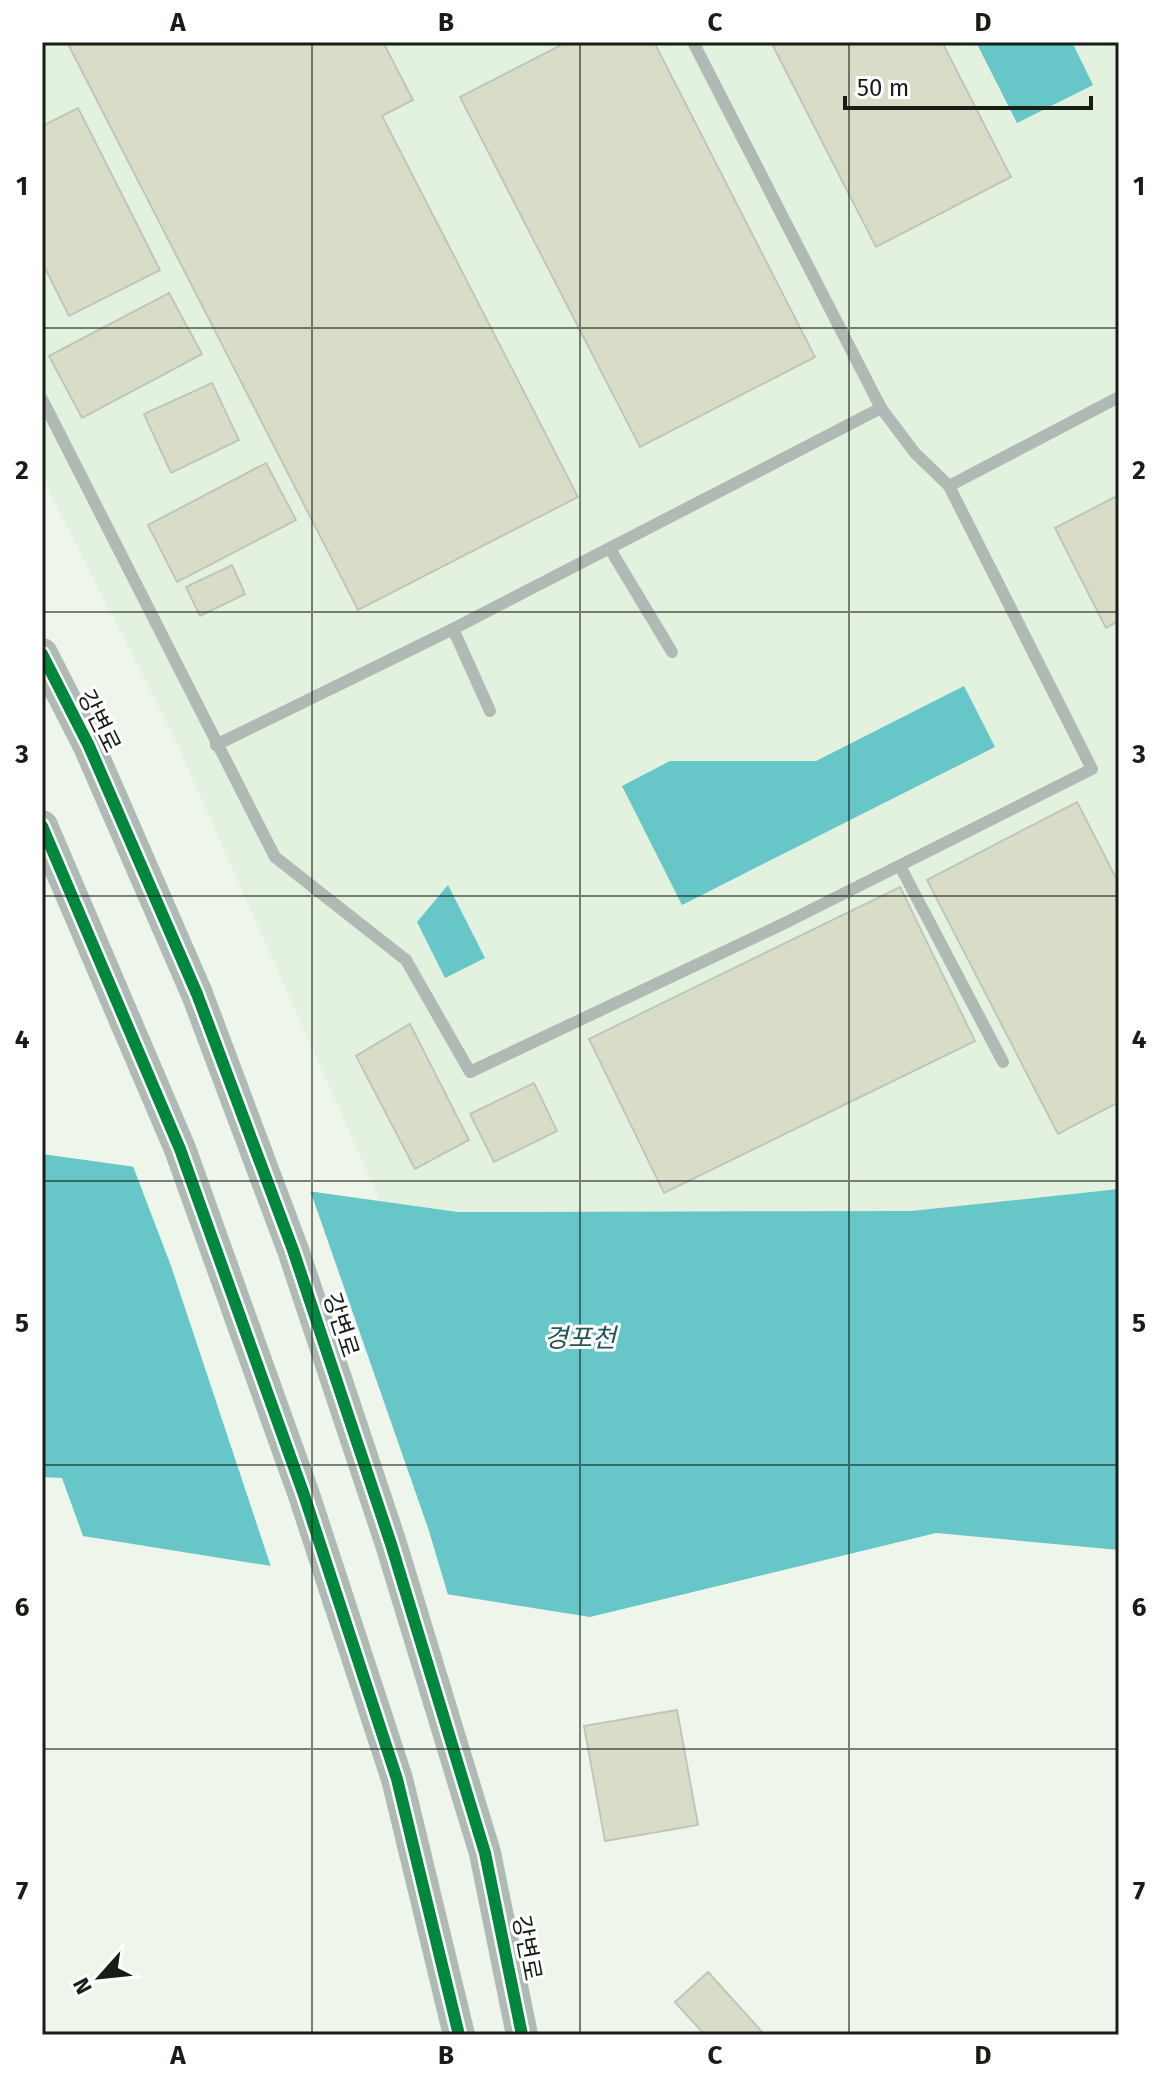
<svg xmlns="http://www.w3.org/2000/svg" width="1161" height="2077" viewBox="0 0 1161 2077" font-family="'Fira Sans','Noto Sans KR',sans-serif">
<style>
.built{fill:#e3f1df}
.water{fill:#67c6c8}
.pier{fill:#eef6ec}
.building{fill:#d9ddc8;stroke:#c1c6bd;stroke-width:2}
.lines{fill:none;stroke-linecap:round;stroke-linejoin:round}
.service{stroke:#aebab3;stroke-width:12}
.tertiary{stroke:#aebab3;stroke-width:32}
.cycleway-casing{stroke:#fff;stroke-width:17}
.cycleway{stroke:#00873e;stroke-width:12}
.grid{fill:none;stroke:#181d16;stroke-width:2;stroke-opacity:0.55}
.labels{text-anchor:middle;dominant-baseline:central;stroke-width:6;stroke-linejoin:round;paint-order:stroke}
.street-label{font-size:24px;fill:#181d16;stroke:#fff}
.water-label{font-size:26px;font-style:italic;fill:#22575a;stroke:#fff}
.neatline{fill:none;stroke:#181d16;stroke-width:3}
.grid-label{font-size:26px;text-anchor:middle;font-weight:bold;fill:#181d16}
</style>
<rect width="100%" height="100%" fill="#eef6ec"/>
<path class="built" d="M42,42H1119V1189L911,1211L458,1212L380,1201L177,744L42,477Z"/>
<g class="water">
<path d="M976,42H1072L1093,85L1017,123Z"/>
<path d="M964,686L995,747L682,905L622,786L670,761H816Z"/>
<path d="M448,885L485,958L445,978L417,922Z"/>
<path d="M42,1154L458,1212L911,1211L1119,1189V1550L936,1533L590,1617L83,1536L62,1478L42,1477Z"/>
</g>
<path class="pier" d="M131,1161L309,1187L428,1528L449,1598L272,1570L171,1266Z"/>
<g class="building">
<path d="M67,42H383L413,100L382,116L578,497L358,610Z"/>
<path d="M567,42H654L815,357L640,447L460,97Z"/>
<path d="M771,42H942L1011,177L876,247Z"/>
<path d="M78,108L160,270L69,316L42,262V126Z"/>
<path d="M169,293L202,354L82,418L49,356Z"/>
<path d="M212,383L239,440L171,473L144,414Z"/>
<path d="M266,463L296,520L177,582L148,525Z"/>
<path d="M1119,495V621L1106,628L1055,528Z"/>
<path d="M232,565L245,594L200,616L186,587Z"/>
<path d="M1077,802L1119,884V1102L1058,1134L927,880Z"/>
<path d="M900,887L975,1041L664,1193L589,1039Z"/>
<path d="M410,1024L469,1140L415,1169L356,1056Z"/>
<path d="M534,1083L557,1131L494,1162L470,1114Z"/>
<path d="M677,1710L698,1825L605,1841L584,1726Z"/>
<path d="M708,1972L765,2035H705L675,2002Z"/>
</g>
<g class="lines">
<g class="service">
<path d="M693,42L881,408"/>
<path d="M42,399L275,857L406,960L470,1072L789,921L1092,769L949,486"/>
<path d="M610,549L672,652"/>
<path d="M453,629L490,711"/>
<path d="M216,745L453,629L881,408L915,453L949,486L1119,397"/>
<path d="M900,866L1003,1062"/>
</g>
<g class="tertiary">
<path d="M42,654L89,746L197,994L293,1250L391,1544L485,1853L522,2035"/>
<path d="M42,826L180,1149L304,1495L397,1779L459,2035"/>
</g>
<defs>
<g id="cycleway">
<path d="M42,654L89,746L197,994L293,1250L391,1544L485,1853L522,2035"/>
<path d="M42,826L180,1149L304,1495L397,1779L459,2035"/>
</g>
</defs>
<use href="#cycleway" class="cycleway-casing"/>
<use href="#cycleway" class="cycleway"/>
</g>
<path class="grid" d="M312,42V2035M580,42V2035M849,42V2035M42,328H1119M42,612H1119M42,896H1119M42,1181H1119M42,1465H1119M42,1749H1119"/>
<g class="labels">
<g class="street-label">
<text transform="translate(99 721) rotate(64)">강변로</text>
<text transform="translate(341 1325) rotate(72)">강변로</text>
<text transform="translate(527 1948) rotate(79)">강변로</text>
</g>
<g class="water-label">
<text x="580" y="1338">경포천</text>
</g>
</g>
<rect width="1161" height="2077" fill="none" stroke="#ffffff" stroke-width="88"/>
<g transform="translate(100 1977) rotate(243)" stroke="#ffffff" stroke-width="6" paint-order="stroke">
<path d="M0-6L14 30L0 20L-14 30Z" fill="#181d16"/>
<text y="-12" font-size="22" font-weight="bold" text-anchor="middle" fill="#181d16">N</text>
</g>
<path d="M845 96v12h246v-12" fill="none" stroke="#181d16" stroke-width="4"/>
<text x="857" y="96" font-size="24" fill="#181d16" stroke="#ffffff" stroke-width="6" paint-order="stroke">50 m</text>
<rect x="44" y="44" width="1073" height="1989" class="neatline"/>
<g class="grid-label">
<text x="178" y="31">A</text>
<text x="446" y="31">B</text>
<text x="715" y="31">C</text>
<text x="983" y="31">D</text>
<text x="22" y="195">1</text>
<text x="1139" y="195">1</text>
<text x="22" y="479">2</text>
<text x="1139" y="479">2</text>
<text x="22" y="763">3</text>
<text x="1139" y="763">3</text>
<text x="22" y="1048">4</text>
<text x="1139" y="1048">4</text>
<text x="22" y="1332">5</text>
<text x="1139" y="1332">5</text>
<text x="22" y="1616">6</text>
<text x="1139" y="1616">6</text>
<text x="22" y="1900">7</text>
<text x="1139" y="1900">7</text>
<text x="178" y="2064">A</text>
<text x="446" y="2064">B</text>
<text x="715" y="2064">C</text>
<text x="983" y="2064">D</text>
</g>
</svg>
